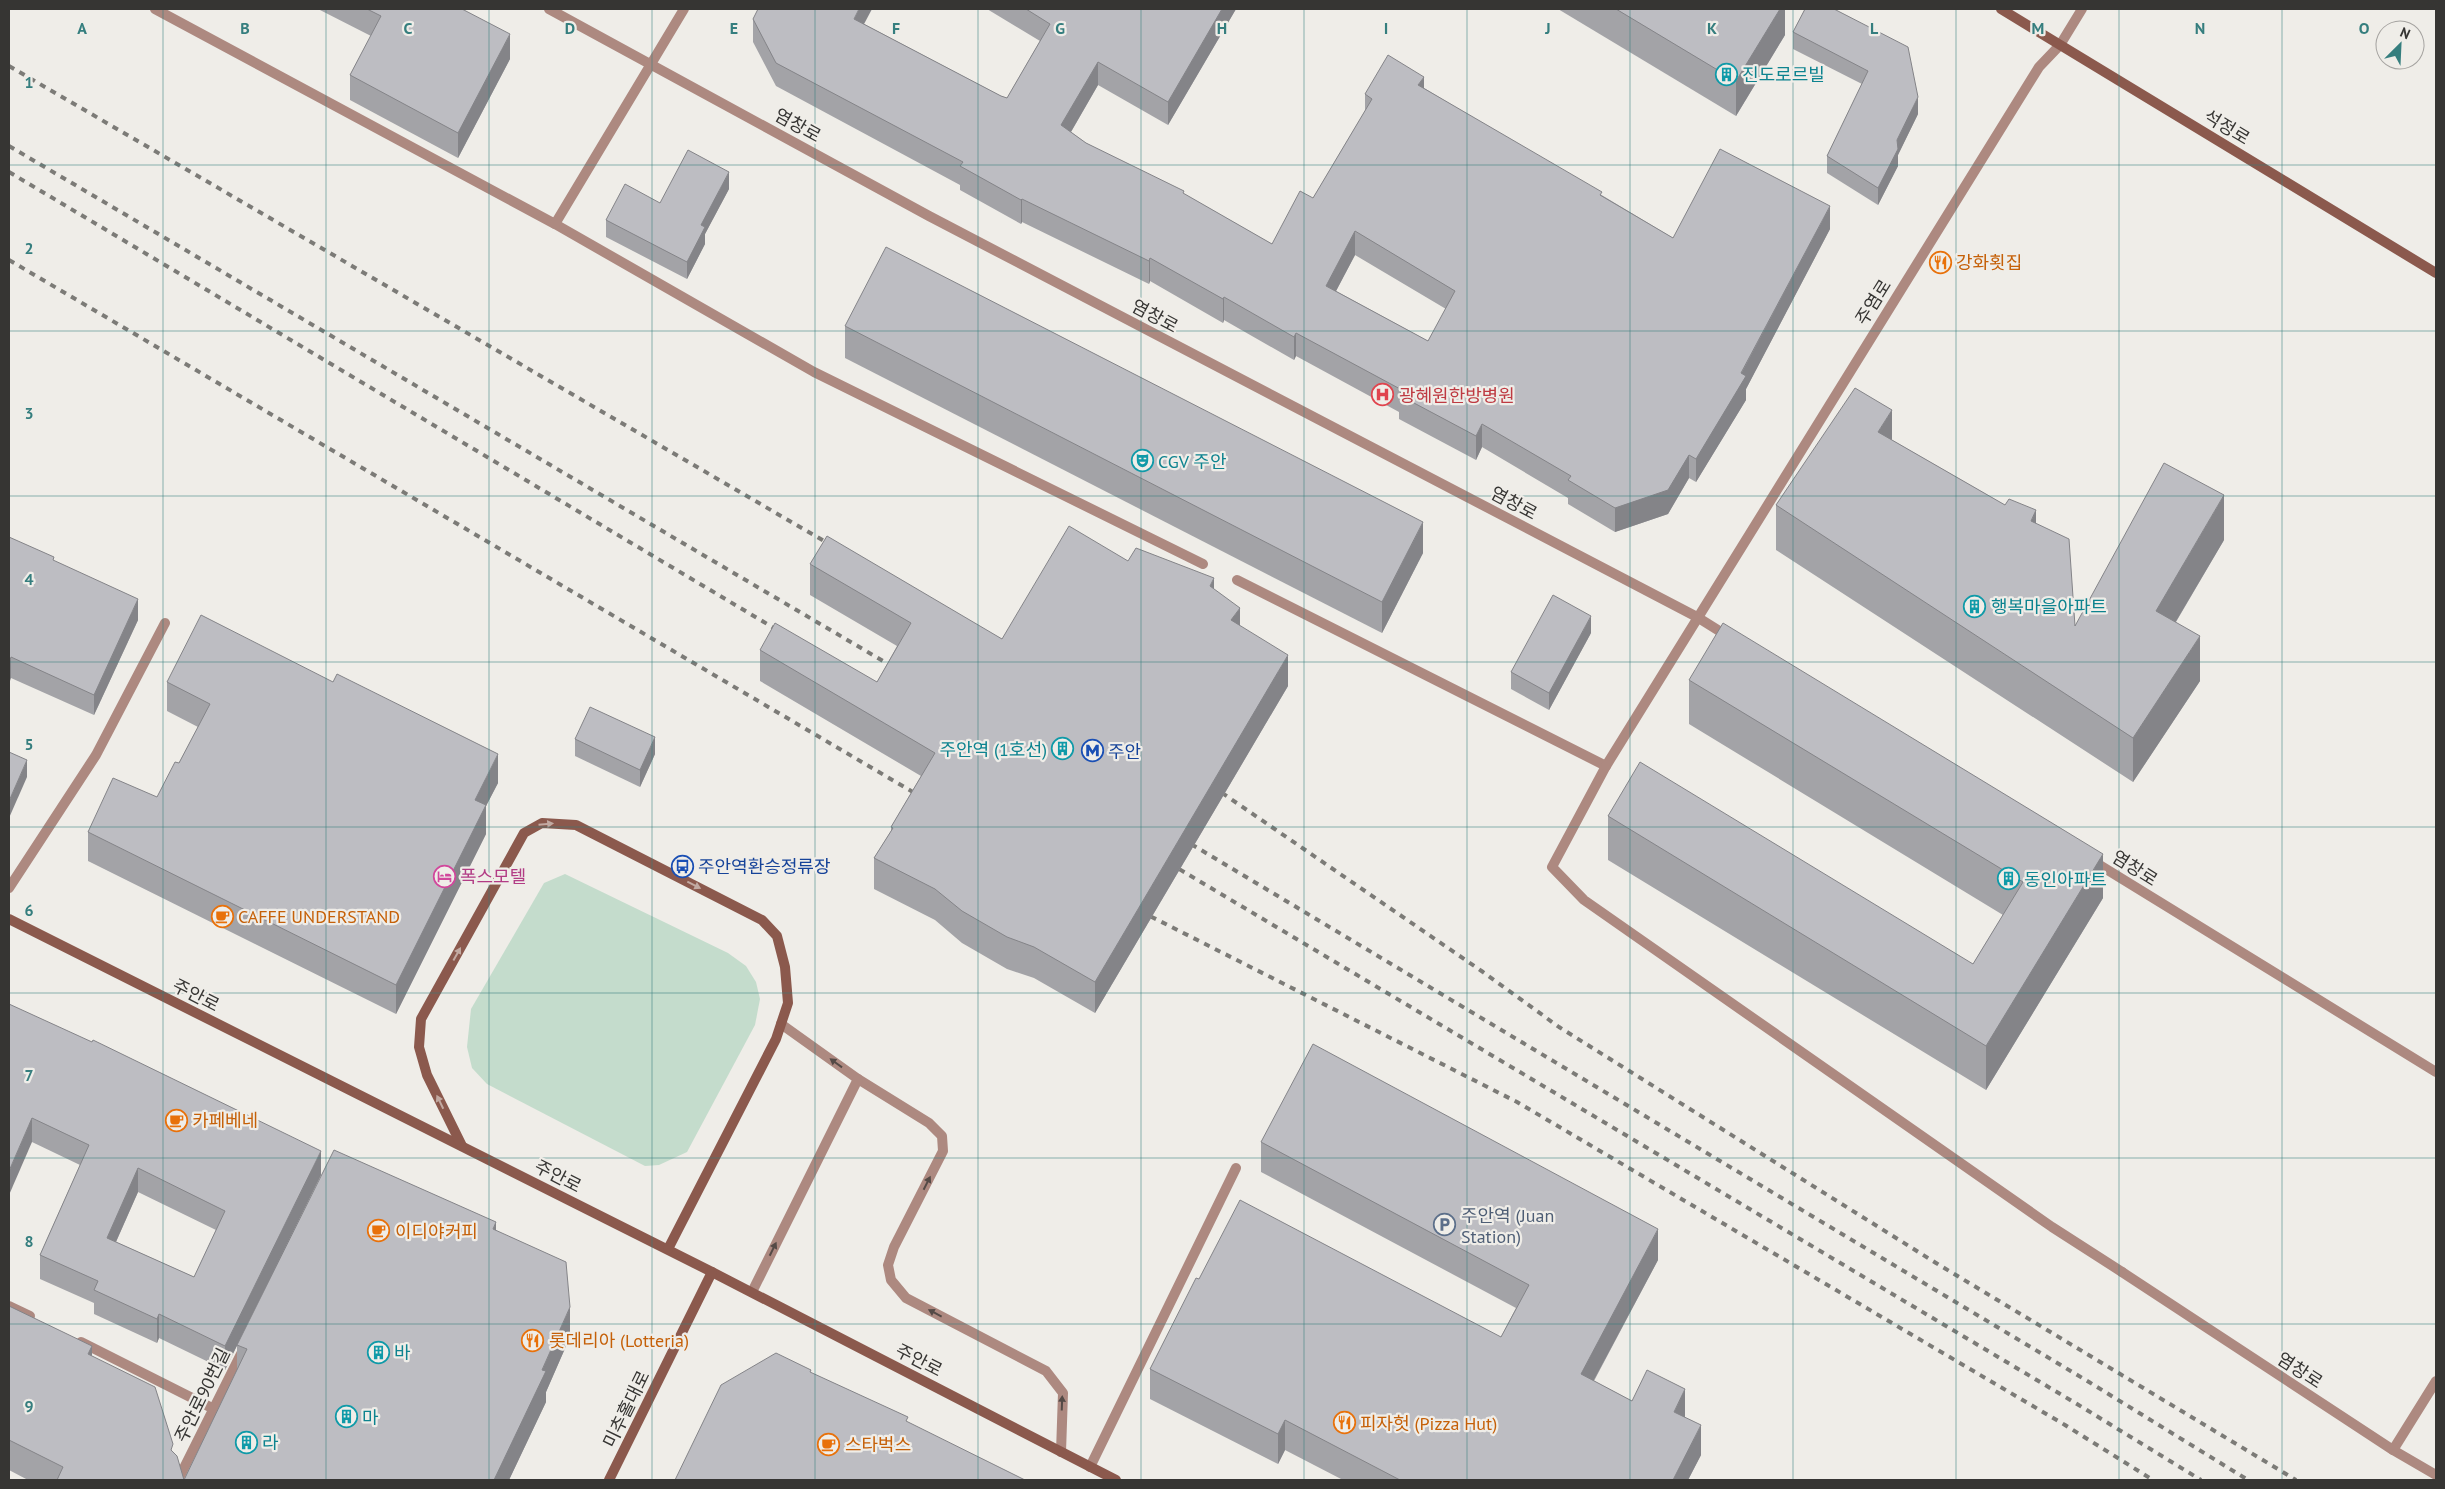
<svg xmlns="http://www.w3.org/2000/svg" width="2445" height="1489" viewBox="0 0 2445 1489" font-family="'PT Sans','Noto Sans KR',sans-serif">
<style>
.green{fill:#c4dccc}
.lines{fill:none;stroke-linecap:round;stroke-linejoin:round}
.service{stroke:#ad8980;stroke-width:10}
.minor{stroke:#ad8980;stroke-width:10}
.tertiary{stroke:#ad8980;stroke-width:10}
.secondary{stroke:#8b594d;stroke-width:10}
.rail{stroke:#7c7b77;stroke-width:4;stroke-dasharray:6 6;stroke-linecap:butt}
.wall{fill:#a3a3a7;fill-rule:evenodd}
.shaded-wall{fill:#848488}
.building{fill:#bdbdc2;stroke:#848488;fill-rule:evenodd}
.oneway{fill:#c2aaa2}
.oneway2{fill:#544a46}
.grid{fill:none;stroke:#357e7e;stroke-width:1;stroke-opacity:0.55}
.labels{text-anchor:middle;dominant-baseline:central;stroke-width:4.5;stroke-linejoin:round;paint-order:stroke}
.culture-label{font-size:18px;fill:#0d838f;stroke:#efede8;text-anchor:start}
.street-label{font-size:18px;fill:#363533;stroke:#efede8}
.food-label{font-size:18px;fill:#c56008;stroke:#efede8;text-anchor:start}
.health-label{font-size:18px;fill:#be3a42;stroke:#efede8;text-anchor:start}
.transit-label{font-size:18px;fill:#164399;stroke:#efede8;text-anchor:start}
.hotel-label{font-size:18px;fill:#b23c85;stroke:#efede8;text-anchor:start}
.service-label{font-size:18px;fill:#4e5e75;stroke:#efede8;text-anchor:start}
.grid-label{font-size:16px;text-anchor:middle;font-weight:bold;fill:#357e7e;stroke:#efede8;stroke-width:4.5;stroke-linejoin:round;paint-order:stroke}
</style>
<rect width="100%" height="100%" fill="#efede8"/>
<path class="green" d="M565,874L728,953L746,966L756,982L760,999L755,1025L687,1152L659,1165L645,1166L487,1084L472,1068L467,1047L471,1009L544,883Z"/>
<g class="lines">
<g class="service">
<path d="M155,9L555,224L814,372L1203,564"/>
<path d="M1237,580L1606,766L1552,867L1584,900L2052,1227L2122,1272"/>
<path d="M9,888L96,755L165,623"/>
<path d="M781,1024L858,1079L929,1123L942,1136L943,1151L894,1247L888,1265L891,1280L906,1298L1046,1371L1063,1393L1061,1452"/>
<path d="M752,1292L858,1079"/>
<path d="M9,1306L30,1316"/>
<path d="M81,1342L214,1409"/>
<path d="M2393,1450L2436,1475"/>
<path d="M1090,1467L1236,1168"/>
<path d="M178,1480L243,1350"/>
</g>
<g class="minor">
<path d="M549,9L929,216L1697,617L1729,637"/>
<path d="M555,224L684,9"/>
<path d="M1606,766L2039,67L2060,45"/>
<path d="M2093,861L2436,1072"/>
<path d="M2122,1272L2393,1450L2436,1381"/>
</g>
<path class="tertiary" d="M2060,45L2082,9"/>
<g class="secondary">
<path d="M2001,9L2436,273"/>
<path d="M9,919L712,1272L1116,1480"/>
<path d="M462,1146L427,1075L419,1047L421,1019L524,833L542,823L576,825L762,920L777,936L785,967L788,1003L776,1039L668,1249"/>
<path d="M609,1480L712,1272"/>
</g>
<g class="rail">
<path d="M9,66L836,548"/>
<path d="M9,146L900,671"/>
<path d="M9,172L784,634"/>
<path d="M9,260L923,798"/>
<path d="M1212,786L1483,972L1559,1027L1936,1263L2296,1480"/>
<path d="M1181,838L2089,1382L2248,1480"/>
<path d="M1169,863L2077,1404L2201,1480"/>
<path d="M1140,911L1517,1102L2065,1425L2153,1480"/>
</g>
</g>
<g class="wall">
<path d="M318,9H462L510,59L458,158L350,100V75L371,36Z"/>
<path d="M987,9H1236L1168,125L1098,85L1071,132L1086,143L1184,194L1272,244L1313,198L1319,188L1365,111V94L1424,88L1673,238L1830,229L1746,389V400L1696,482L1689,478L1668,514L1615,532L1568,504V498L1482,447L1476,460L1399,419V412L1296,356L1294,360L1224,320L1223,323L1150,281L1149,284L1022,222L1021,224L960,190V185L776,86L753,42V19L864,24L1001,96L1007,98L1040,41ZM1355,255L1446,309L1428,341L1336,291Z"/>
<path d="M1558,9H1785V35L1736,116Z"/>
<path d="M1805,9L1918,114L1898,155V166L1878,205L1827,173V156L1862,84L1793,49V32Z"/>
<path d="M729,189L705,234V244L687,279L606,237V220L660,203Z"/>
<path d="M845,326L1423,553L1382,633L845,358Z"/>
<path d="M1892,440L2036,523L2075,626L2224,540L2176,622L2200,681L2133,782L1776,550V505Z"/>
<path d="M9,537L54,561L138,620L94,715L11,678Z"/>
<path d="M1128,561L1214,589L1240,626L1288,686L1095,1013L1034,978L1007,969L962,943L935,920L874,889V858L891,831V827L921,776L760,681V650L877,682L897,646L810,595V564L1002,639Z"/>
<path d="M1591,633L1549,710L1511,689V672Z"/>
<path d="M1689,680L2103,898L1986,1090L1608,860V816L1973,964L2003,915L1689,724Z"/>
<path d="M167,682L498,783L486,806V834L396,1014L88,861V832L157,797L179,763L198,727L167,711Z"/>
<path d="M575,739L655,754L640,787L575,756Z"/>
<path d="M9,1004L321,1175L225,1370L159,1338L157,1343L94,1314V1303L40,1279V1255L80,1165L32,1142ZM138,1192L216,1230L194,1277L116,1242Z"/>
<path d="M1261,1142L1658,1260L1594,1381L1632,1401L1685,1418L1701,1455L1688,1480H1343L1285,1450L1278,1464L1150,1399V1369L1199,1279L1501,1337L1516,1308L1261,1172Z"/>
<path d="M496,1230L570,1337L546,1392V1402L509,1480H28L9,1470V1306L92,1356L173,1452L184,1480L237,1370V1345Z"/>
</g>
<g class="shaded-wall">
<path d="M859,9H872L854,43V19Z"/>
<path d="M1222,9H1236L1168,125V102Z"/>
<path d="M1780,9H1785V35L1736,116V81Z"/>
<path d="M510,34V59L458,158V133Z"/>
<path d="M1098,62V85L1061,149V125Z"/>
<path d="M1424,77V100L1418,85Z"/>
<path d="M1918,97V114L1898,155V166L1878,205V188L1897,140Z"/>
<path d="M729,172V189L705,234V244L687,279V262L701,225Z"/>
<path d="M1022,199V222L1021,224V200Z"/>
<path d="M1830,206V229L1746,389V400L1696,482V459Z"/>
<path d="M1355,231V255L1326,310V286Z"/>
<path d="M1150,258V281L1149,284V261Z"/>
<path d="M1224,297V320L1223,323V299Z"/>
<path d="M1296,333V356L1294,360V337Z"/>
<path d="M1892,410V454L1878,432Z"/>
<path d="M1482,424V447L1476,460V436Z"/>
<path d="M1689,455V478L1668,514L1615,532V508Z"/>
<path d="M2224,495V540L2156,655V611Z"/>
<path d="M2036,510V555L2031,521Z"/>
<path d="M1423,522V553L1382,633V602Z"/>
<path d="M1214,578V609L1210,586Z"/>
<path d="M138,599V620L94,715V695Z"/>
<path d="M1240,608V639L1231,620Z"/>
<path d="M1591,616V633L1549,710V693Z"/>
<path d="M2200,636V681L2133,782V738Z"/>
<path d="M1288,655V686L1095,1013V982Z"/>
<path d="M11,657V678L9,684V663Z"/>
<path d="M655,737V754L640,787V770Z"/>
<path d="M498,754V783L486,806V834L396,1014V985L475,800Z"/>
<path d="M27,760V777L9,818V801Z"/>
<path d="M2103,854V898L1986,1090V1046Z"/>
<path d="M32,1118V1142L9,1195V1171Z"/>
<path d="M321,1151V1175L225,1370V1346Z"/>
<path d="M138,1168V1192L107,1262V1238Z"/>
<path d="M496,1222V1253L493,1229Z"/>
<path d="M1658,1229V1260L1581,1404V1374Z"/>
<path d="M570,1307V1337L546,1392V1402L509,1480H494Z"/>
<path d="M159,1314V1338L157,1343V1319Z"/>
<path d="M92,1346V1376L88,1354Z"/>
<path d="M1685,1389V1419L1674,1412Z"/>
<path d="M1285,1420V1450L1278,1464V1434Z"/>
<path d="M1701,1425V1455L1688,1480H1673Z"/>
</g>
<g class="building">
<path d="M367,9H462L510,34L458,133L350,75L381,16Z"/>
<path d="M758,9H859L854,19L1001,96L1007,98L1050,24L1026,9H1222L1168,102L1098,62L1061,125L1086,143L1184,191L1183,193L1272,244L1300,191L1313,198L1319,188L1372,99L1365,94L1388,55L1424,77L1418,85L1602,192L1600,195L1673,238L1720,149L1830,206L1741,373L1746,376L1696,459L1689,455L1668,490L1615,508L1568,480L1571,476L1482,424L1476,436L1399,395L1402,390L1296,333L1294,337L1224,297L1223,299L1150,258L1149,261L1022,199L1021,200L960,166L963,162L776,63L753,19ZM1355,231L1455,291L1428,341L1326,286Z"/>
<path d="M1616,9H1780L1736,81Z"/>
<path d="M1805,9H1834L1908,47L1918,97L1897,140L1898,149L1878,188L1827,156L1868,71L1793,32Z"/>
<path d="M688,150L729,172L701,225L705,227L687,262L606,220L625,184L660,203Z"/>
<path d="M886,247L1423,522L1382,602L845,326Z"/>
<path d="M1855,388L1892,410L1878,432L2005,505L2009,499L2036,510L2031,521L2069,539L2075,626L2164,463L2224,495L2156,611L2200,636L2133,738L1776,505Z"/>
<path d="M1069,526L1128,561L1136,548L1214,578L1210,586L1240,608L1231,620L1288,655L1095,982L1034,947L1007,937L962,911L935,889L874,858L893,828L891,827L935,753L760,650L775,623L877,682L911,623L810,564L827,536L1002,639Z"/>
<path d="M9,537L54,557L53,560L138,599L94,695L11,657L9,663Z"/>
<path d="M1553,595L1591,616L1549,693L1511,672Z"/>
<path d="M201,615L333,682L337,674L498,754L475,800L486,805L396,985L88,832L113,778L157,797L175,762L179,763L210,704L167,682Z"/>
<path d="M1723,623L2103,854L1986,1046L1608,816L1640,762L1973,964L2023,882L1689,680Z"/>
<path d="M590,707L655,737L640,770L575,739Z"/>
<path d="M9,752L27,760L9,801Z"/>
<path d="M9,1004L92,1042L93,1040L321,1151L225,1346L159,1314L157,1319L94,1290L98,1281L40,1255L89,1145L32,1118L9,1171ZM138,1168L225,1211L194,1277L107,1238Z"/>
<path d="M1313,1044L1658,1229L1581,1374L1632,1401L1647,1370L1685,1389L1674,1412L1701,1425L1673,1480H1400L1285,1420L1278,1434L1150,1369L1196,1278L1199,1279L1240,1200L1501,1337L1529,1285L1261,1142Z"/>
<path d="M334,1150L496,1222L493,1229L566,1262L570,1307L542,1370L546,1371L494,1480H57L63,1467L9,1440V1306L92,1346L88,1354L155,1387L173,1444L171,1450L177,1456L184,1480L247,1349L237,1345Z"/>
<path d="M776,1353L811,1370L810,1372L908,1417L906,1421L1025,1480H675L721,1385Z"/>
</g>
<defs><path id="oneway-solid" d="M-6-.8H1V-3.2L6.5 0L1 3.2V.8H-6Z" transform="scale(1.25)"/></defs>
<g class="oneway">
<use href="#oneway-solid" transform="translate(546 824) rotate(-5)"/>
<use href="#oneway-solid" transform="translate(694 885) rotate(27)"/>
<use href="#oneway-solid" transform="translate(457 954) rotate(-61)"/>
<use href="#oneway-solid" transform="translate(440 1102) rotate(-116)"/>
</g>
<g class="oneway2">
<use href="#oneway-solid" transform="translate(836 1063) rotate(-144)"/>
<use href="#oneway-solid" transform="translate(927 1183) rotate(-63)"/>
<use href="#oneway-solid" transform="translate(773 1249) rotate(-64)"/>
<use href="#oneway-solid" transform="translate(935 1313) rotate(-152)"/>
<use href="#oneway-solid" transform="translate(1062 1403) rotate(-88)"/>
</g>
<path class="grid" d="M163,9V1480M326,9V1480M489,9V1480M652,9V1480M815,9V1480M978,9V1480M1141,9V1480M1304,9V1480M1467,9V1480M1630,9V1480M1793,9V1480M1956,9V1480M2119,9V1480M2282,9V1480M9,165H2436M9,331H2436M9,496H2436M9,662H2436M9,827H2436M9,993H2436M9,1158H2436M9,1324H2436"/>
<defs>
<symbol id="building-ring" viewBox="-11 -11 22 22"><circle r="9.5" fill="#efede8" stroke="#0f9aa8" stroke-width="1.5"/><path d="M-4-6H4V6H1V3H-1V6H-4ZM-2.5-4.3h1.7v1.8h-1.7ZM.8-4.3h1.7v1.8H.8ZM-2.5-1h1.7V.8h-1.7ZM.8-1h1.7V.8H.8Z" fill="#0f9aa8"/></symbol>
<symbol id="restaurant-ring" viewBox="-11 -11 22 22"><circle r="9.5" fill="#efede8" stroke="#e8710a" stroke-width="1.5"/><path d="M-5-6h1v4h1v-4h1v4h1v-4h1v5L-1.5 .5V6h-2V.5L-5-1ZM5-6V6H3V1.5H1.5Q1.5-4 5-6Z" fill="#e8710a"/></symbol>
<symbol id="hospital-ring" viewBox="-11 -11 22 22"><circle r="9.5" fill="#efede8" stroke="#e0444e" stroke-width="1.5"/><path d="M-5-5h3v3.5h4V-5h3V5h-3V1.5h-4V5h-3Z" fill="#e0444e"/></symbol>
<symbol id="theatre-ring" viewBox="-11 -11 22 22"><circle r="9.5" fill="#efede8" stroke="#0f9aa8" stroke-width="1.5"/><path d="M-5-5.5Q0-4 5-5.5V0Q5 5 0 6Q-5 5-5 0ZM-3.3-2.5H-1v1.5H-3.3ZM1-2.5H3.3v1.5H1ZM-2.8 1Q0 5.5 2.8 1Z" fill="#0f9aa8"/></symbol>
<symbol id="metro-ring" viewBox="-11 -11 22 22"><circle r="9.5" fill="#efede8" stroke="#1a4fb4" stroke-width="1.5"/><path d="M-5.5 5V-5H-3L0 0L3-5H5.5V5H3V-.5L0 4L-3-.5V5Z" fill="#1a4fb4"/></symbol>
<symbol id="bus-ring" viewBox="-11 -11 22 22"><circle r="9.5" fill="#efede8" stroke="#1a4fb4" stroke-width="1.5"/><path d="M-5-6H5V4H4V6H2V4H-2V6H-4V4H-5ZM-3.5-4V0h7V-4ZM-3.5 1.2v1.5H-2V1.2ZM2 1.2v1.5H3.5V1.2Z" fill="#1a4fb4"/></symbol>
<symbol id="hotel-ring" viewBox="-11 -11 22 22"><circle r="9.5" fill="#efede8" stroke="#d1479c" stroke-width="1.5"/><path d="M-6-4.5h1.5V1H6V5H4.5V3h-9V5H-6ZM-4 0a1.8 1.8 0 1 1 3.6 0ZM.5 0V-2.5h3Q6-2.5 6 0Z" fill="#d1479c"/></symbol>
<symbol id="cafe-ring" viewBox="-11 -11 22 22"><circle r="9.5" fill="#efede8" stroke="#e8710a" stroke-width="1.5"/><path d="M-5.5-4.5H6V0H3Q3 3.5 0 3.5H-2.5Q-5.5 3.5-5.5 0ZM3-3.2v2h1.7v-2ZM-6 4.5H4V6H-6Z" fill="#e8710a"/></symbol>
<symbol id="parking-ring" viewBox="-11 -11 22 22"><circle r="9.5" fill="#efede8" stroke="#5c6f8a" stroke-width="1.5"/><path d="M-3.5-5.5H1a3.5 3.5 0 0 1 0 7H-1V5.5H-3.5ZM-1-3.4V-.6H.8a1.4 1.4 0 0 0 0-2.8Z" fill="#5c6f8a"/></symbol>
</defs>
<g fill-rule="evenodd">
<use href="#building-ring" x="1714" y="62" width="25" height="25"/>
<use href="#restaurant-ring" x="1928" y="250" width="25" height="25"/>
<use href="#hospital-ring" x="1370" y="382" width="25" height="25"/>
<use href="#theatre-ring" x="1130" y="448" width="25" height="25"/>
<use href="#building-ring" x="1962" y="594" width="25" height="25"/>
<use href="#building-ring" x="1050" y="736" width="25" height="25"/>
<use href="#metro-ring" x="1080" y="738" width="25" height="25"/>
<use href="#bus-ring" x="670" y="854" width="25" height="25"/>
<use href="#hotel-ring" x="432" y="864" width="25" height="25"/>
<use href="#building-ring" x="1996" y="866" width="25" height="25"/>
<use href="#cafe-ring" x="210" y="904" width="25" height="25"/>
<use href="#cafe-ring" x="164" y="1108" width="25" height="25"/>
<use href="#parking-ring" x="1432" y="1212" width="25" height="25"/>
<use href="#cafe-ring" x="366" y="1218" width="25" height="25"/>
<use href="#restaurant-ring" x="520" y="1328" width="25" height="25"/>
<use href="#building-ring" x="366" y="1340" width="25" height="25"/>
<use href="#building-ring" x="334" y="1404" width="25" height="25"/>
<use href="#restaurant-ring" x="1332" y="1410" width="25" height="25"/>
<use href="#building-ring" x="234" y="1430" width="25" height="25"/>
<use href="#cafe-ring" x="816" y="1432" width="25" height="25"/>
</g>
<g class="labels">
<g class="culture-label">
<text x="1742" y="74">진도로르빌</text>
<text x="1158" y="461">CGV 주안</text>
<text x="1991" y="606">행복마을아파트</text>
<text x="1047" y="749" text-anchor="end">주안역 (1호선)</text>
<text x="2024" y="879">동인아파트</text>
<text x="394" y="1352">바</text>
<text x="362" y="1417">마</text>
<text x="262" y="1442">라</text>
</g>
<g class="street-label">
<text transform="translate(798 125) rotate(29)">염창로</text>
<text transform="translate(2227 127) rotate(31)">석정로</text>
<text transform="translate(1873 302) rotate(-58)">주염로</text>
<text transform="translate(1155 316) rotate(28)">염창로</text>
<text transform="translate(1514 503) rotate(28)">염창로</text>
<text transform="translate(2135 868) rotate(32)">염창로</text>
<text transform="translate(196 995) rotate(27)">주안로</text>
<text transform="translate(558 1176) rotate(27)">주안로</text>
<text transform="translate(919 1360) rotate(27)">주안로</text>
<text transform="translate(2300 1370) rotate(33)">염창로</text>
<text transform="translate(202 1395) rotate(-64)">주안로90번길</text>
<text transform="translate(626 1409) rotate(-64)">미추홀대로</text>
</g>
<g class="food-label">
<text x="1956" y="262">강화횟집</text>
<text x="238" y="916">CAFFE UNDERSTAND</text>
<text x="192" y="1120">카페베네</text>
<text x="395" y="1231">이디야커피</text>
<text x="549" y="1340">롯데리아 (Lotteria)</text>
<text x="1360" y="1423">피자헛 (Pizza Hut)</text>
<text x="845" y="1444">스타벅스</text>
</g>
<g class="health-label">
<text x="1399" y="395">광혜원한방병원</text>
</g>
<g class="transit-label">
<text x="1108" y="751">주안</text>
<text x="698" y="866">주안역환승정류장</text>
</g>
<g class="hotel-label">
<text x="460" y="876">폭스모텔</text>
</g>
<g class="service-label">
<text x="1461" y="1215">주안역 (Juan<tspan x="1461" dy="21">Station)</tspan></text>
</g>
</g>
<g class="grid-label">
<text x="82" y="34">A</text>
<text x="245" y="34">B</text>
<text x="408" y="34">C</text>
<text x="570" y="34">D</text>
<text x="734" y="34">E</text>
<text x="896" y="34">F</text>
<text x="1060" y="34">G</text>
<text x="1222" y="34">H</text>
<text x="1386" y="34">I</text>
<text x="1548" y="34">J</text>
<text x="1712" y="34">K</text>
<text x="1874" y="34">L</text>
<text x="2038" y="34">M</text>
<text x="2200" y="34">N</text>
<text x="2364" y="34">O</text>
<text x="29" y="88">1</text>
<text x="29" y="254">2</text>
<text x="29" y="419">3</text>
<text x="29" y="585">4</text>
<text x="29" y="750">5</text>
<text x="29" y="916">6</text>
<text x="29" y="1081">7</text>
<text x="29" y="1247">8</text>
<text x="29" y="1412">9</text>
</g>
<rect width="2445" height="1489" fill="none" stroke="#363533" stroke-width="20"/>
<g transform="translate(2400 45) rotate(24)"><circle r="24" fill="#efede8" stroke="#a5a3a0"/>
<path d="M0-4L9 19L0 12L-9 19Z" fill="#357e7e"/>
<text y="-8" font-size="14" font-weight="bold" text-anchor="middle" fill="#363533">N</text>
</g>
</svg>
